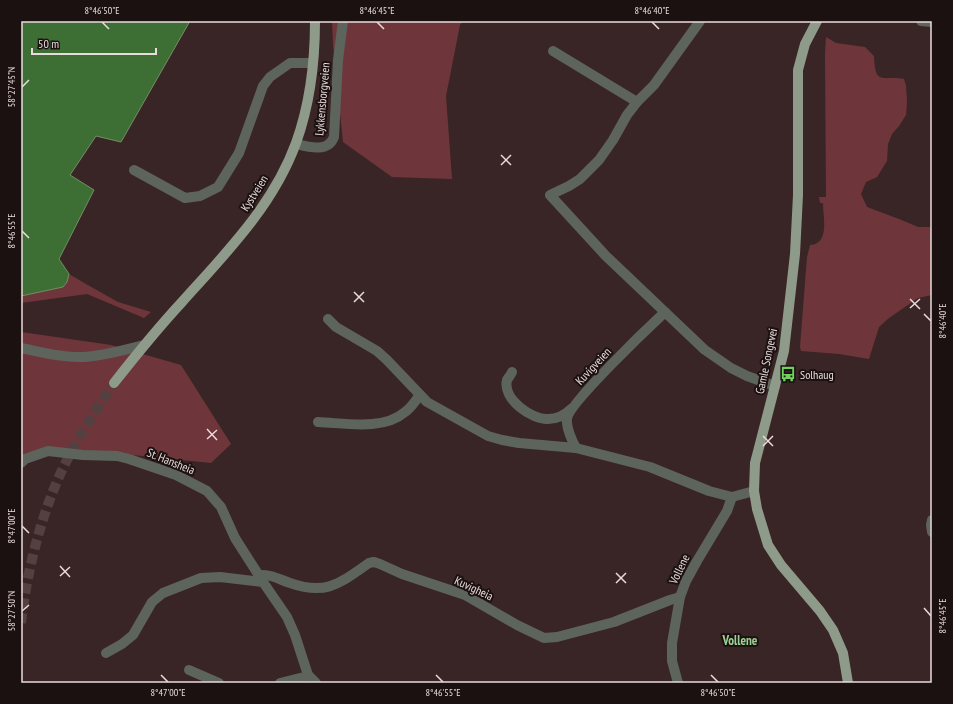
<svg xmlns="http://www.w3.org/2000/svg" width="953" height="704" viewBox="0 0 953 704" font-family="'PT Sans Narrow',sans-serif">
<style>
.green{fill:#6e363b}
.water{fill:#3d6f34;stroke:#718f66}
.lines{fill:none;stroke-linecap:round;stroke-linejoin:round}
.major-tunnel{stroke:#544041;stroke-width:10;stroke-dasharray:10 5;stroke-linecap:butt}
.minor{stroke:#5d645c;stroke-width:10}
.major{stroke:#8e9b8b;stroke-width:10}
.ticks{fill:none;stroke:#eadbdb;stroke-width:1.5}
.labels{text-anchor:middle;dominant-baseline:central;stroke-width:4;stroke-linejoin:round;paint-order:stroke}
.street-label{font-size:12px;fill:#eadbdb;stroke:#1b1111}
.poi-label{font-size:12px;fill:#eadbdb;stroke:#1b1111;text-anchor:start}
.neighbourhood-label{font-size:13px;font-weight:bold;fill:#9dd194;stroke:#1b1111}
.neatline{fill:none;stroke:#eadbdb;stroke-width:1.5}
.ticks-label{font-size:10px;text-anchor:middle;fill:#eadbdb}
</style>
<rect width="100%" height="100%" fill="#3a2526"/>
<g class="green">
<path d="M332,21H463L460,25L446,96L452,179L392,177L343,142L333,45Z"/>
<path d="M826,37L836,43L865,47L874,56C875,87 883,75 904,79L906,86L907,101L906,115L899,126L892,134L888,144L887,161L877,177L866,182L861,194L867,207L899,219L918,227H932V295L918,298L889,318L879,327L869,359L839,354L801,351L800,347L807,257L810,245C830,244 823,217 823,203H820L819,197H826L825,54Z"/>
<path d="M69,274L86,284L118,302L151,312L144,318L87,294L21,303V296L63,287L67,282Z"/>
<path d="M21,332L111,345L181,365L231,444L211,463L113,453L27,455L21,458Z"/>
</g>
<path class="water" d="M21,21H190L121,142L96,136L70,175L94,190L59,259L69,274L67,282L63,287L21,296Z"/>
<g class="lines">
<path class="major-tunnel" d="M21,623C27,570 42,510 66,462C80,434 97,408 114,383"/>
<g class="minor">
<path d="M700,21L654,85L637,102L627,115L613,140L599,160L580,179L569,186L550,195L605,255L705,350L731,368L747,376L775,386"/>
<path d="M921,21L932,22"/>
<path d="M553,51L637,102"/>
<path d="M296,144C308,147 328,153 334,137L338,60L343,21"/>
<path d="M134,170L185,198L200,196L218,187L239,153L263,86L270,77L290,63H313"/>
<path d="M328,319L336,327L377,351L387,360L427,402L488,436L502,440L519,443L576,448L650,467L709,491L732,497"/>
<path d="M21,348C41,352 62,358 83,357C103,356 124,350 144,345"/>
<path d="M512,372C511,375 508,378 507,380C502,399 532,420 548,419C557,419 565,415 571,409"/>
<path d="M318,422C345,423 383,431 405,412C411,408 415,401 420,395"/>
<path d="M576,448C572,441 566,427 567,419C568,404 650,326 665,312"/>
<path d="M21,463L25,459L48,451L83,455L117,456L129,459L176,475L207,491L221,507L235,538L263,582L287,617L295,635L308,675L316,683"/>
<path d="M932,520L931,525L932,532"/>
<path d="M258,575C271,574 278,579 290,583C327,596 340,583 369,563L374,562L380,564L402,574L465,595L517,625L544,638L557,637L614,622L670,600L680,597"/>
<path d="M106,653L122,644L133,635L152,602L163,593L201,578L220,577L263,582"/>
<path d="M189,670L219,683"/>
<path d="M280,683L304,677L308,675"/>
<path d="M678,683L672,661V643L680,597L686,581L697,561L727,511L732,497L754,491"/>
</g>
<g class="major">
<path d="M817,21L805,44L798,70V195L795,254L784,351L755,463L754,491L757,509L768,545L781,565L820,611L833,630L843,653L848,683"/>
<path d="M114,383C136,355 158,328 182,302C226,253 273,206 296,143C310,104 315,62 315,21"/>
</g>
</g>
<path class="ticks" d="M102,22L109,29M377,22L384,29M652,22L659,29M22,87L29,80M501,155L511,165M501,165L511,155M22,231L29,238M354,292L364,302M910,299L920,309M354,302L364,292M910,308L920,299M924,314L931,321M207,429L217,440M763,436L773,446M207,439L217,430M763,446L773,436M22,526L29,533M60,566L70,577M616,573L626,583M60,576L70,567M616,583L626,573M924,608L931,616M22,611L29,605M161,675L168,682M436,675L443,682M711,675L718,682"/>
<defs>
<symbol id="bus-bare" viewBox="-9 -9 18 18"><path d="M-5-6H5V4H4V6H2V4H-2V6H-4V4H-5ZM-3.5-4V0h7V-4ZM-3.5 1.2v1.5H-2V1.2ZM2 1.2v1.5H3.5V1.2Z" fill="#70d35f" stroke="#1b1111" stroke-width="2.5" paint-order="stroke"/></symbol>
</defs>
<g fill-rule="evenodd">
<use href="#bus-bare" x="777" y="363" width="22" height="22"/>
</g>
<g class="labels">
<g class="street-label">
<text transform="translate(322 99) rotate(-85)">Lykkensborgveien</text>
<text transform="translate(254 193) rotate(-58)">Kystveien</text>
<text transform="translate(766 361) rotate(-78)">Gamle Songevei</text>
<text transform="translate(593 366) rotate(-47)">Kuvigveien</text>
<text transform="translate(171 461) rotate(22)">St. Hansheia</text>
<text transform="translate(679 569) rotate(-64)">Vollene</text>
<text transform="translate(474 588) rotate(25)">Kuvigheia</text>
</g>
<g class="poi-label">
<text x="800" y="374">Solhaug</text>
</g>
<g class="neighbourhood-label">
<text x="740" y="640">Vollene</text>
</g>
</g>
<rect width="953" height="704" fill="none" stroke="#1b1111" stroke-width="44"/>
<path d="M32 48v6h124v-6" fill="none" stroke="#eadbdb" stroke-width="2"/>
<text x="38" y="48" font-size="12" fill="#eadbdb" stroke="#1b1111" stroke-width="3" paint-order="stroke">50 m</text>
<rect x="22" y="22" width="909" height="660" class="neatline"/>
<g class="ticks-label">
<text x="102" y="14">8°46'50"E</text>
<text x="377" y="14">8°46'45"E</text>
<text x="652" y="14">8°46'40"E</text>
<text transform="translate(11 87) rotate(-90)" y="4">58°27'45"N</text>
<text transform="translate(11 231) rotate(-90)" y="4">8°46'55"E</text>
<text transform="translate(942 321) rotate(-90)" y="4">8°46'40"E</text>
<text transform="translate(11 526) rotate(-90)" y="4">8°47'00"E</text>
<text transform="translate(11 611) rotate(-90)" y="4">58°27'50"N</text>
<text transform="translate(942 616) rotate(-90)" y="4">8°46'45"E</text>
<text x="168" y="696">8°47'00"E</text>
<text x="443" y="696">8°46'55"E</text>
<text x="718" y="696">8°46'50"E</text>
</g>
</svg>
